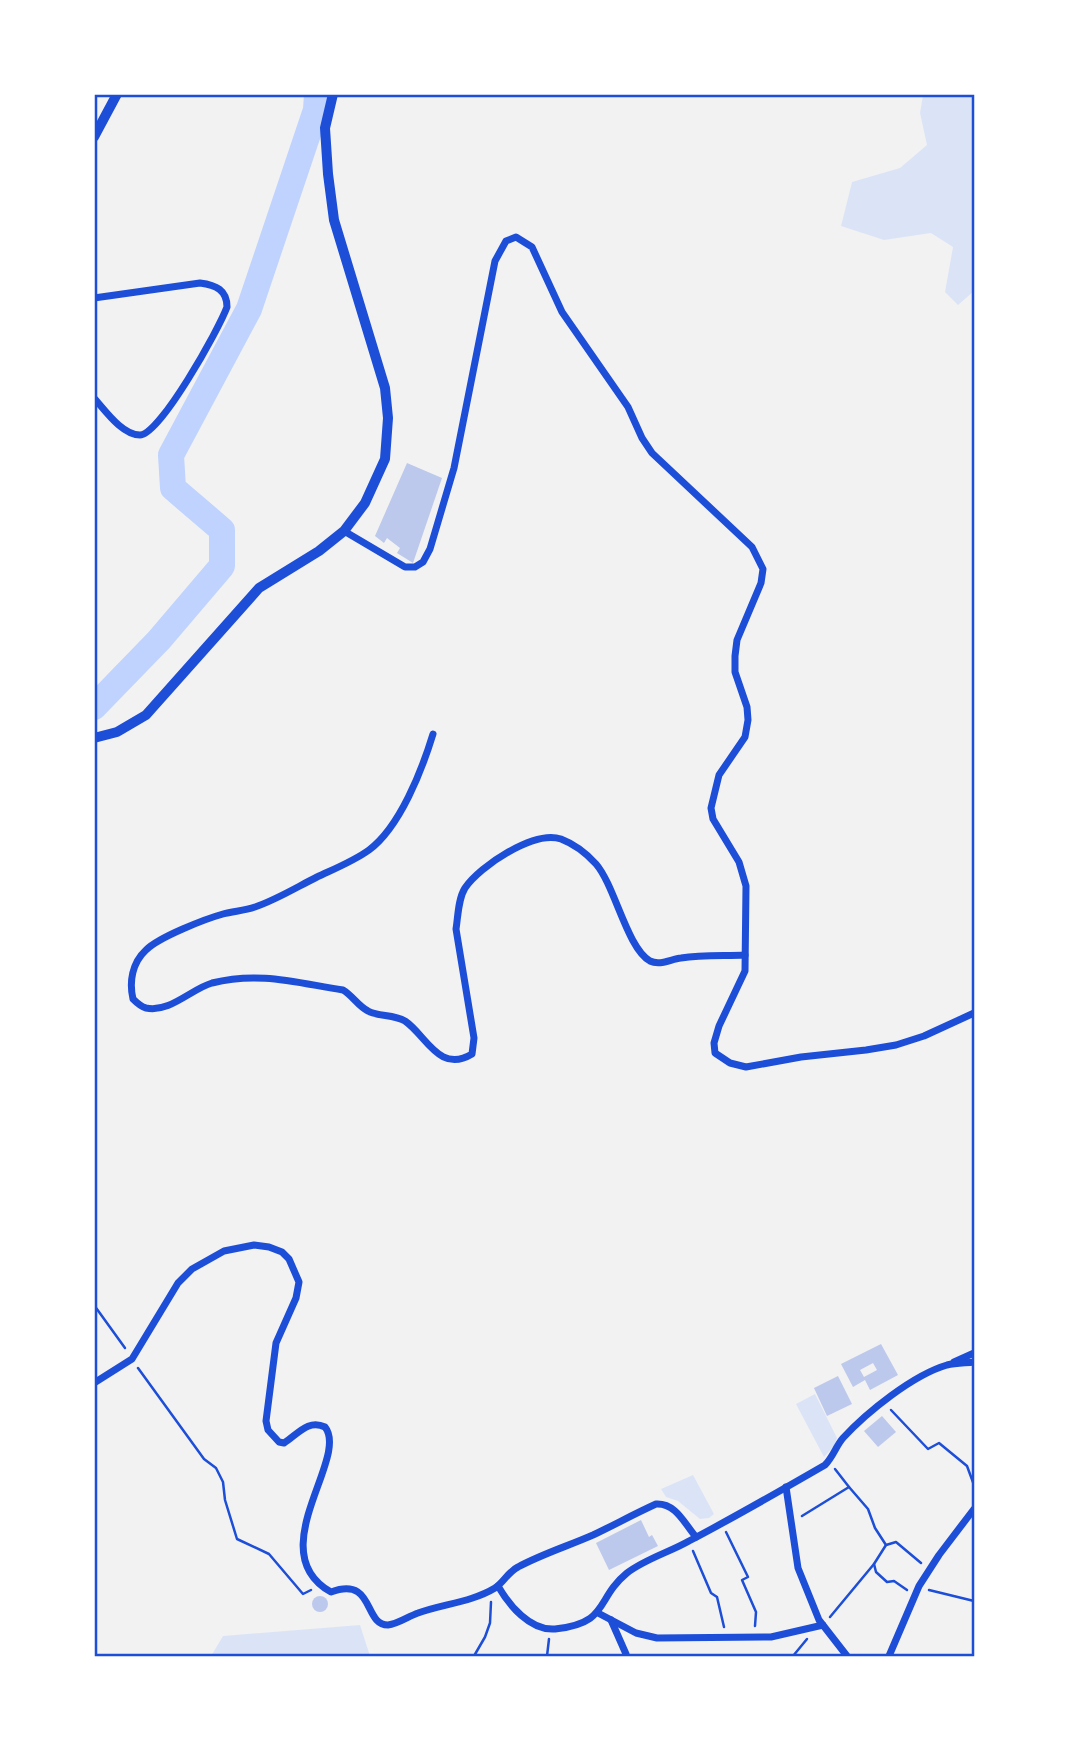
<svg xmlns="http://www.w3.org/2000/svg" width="1069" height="1751" viewBox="0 0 1069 1751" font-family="Lora,serif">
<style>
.green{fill:#dbe4f7}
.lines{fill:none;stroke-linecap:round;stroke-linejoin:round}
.river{stroke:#bfd3fe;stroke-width:26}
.building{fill:#bdc9ec;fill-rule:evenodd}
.path{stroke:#1d4ed8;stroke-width:2.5}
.minor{stroke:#1d4ed8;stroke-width:7}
.tertiary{stroke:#1d4ed8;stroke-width:10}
.secondary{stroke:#1d4ed8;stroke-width:10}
.neatline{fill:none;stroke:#1d4ed8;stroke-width:2.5}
</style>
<rect width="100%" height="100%" fill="#f2f2f2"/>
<g class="green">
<path d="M923,95H974V291L958,305L945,292L953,247L931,233L884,240L841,226L852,182L900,168L927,145L920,113Z"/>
<path d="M815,1394L837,1438L834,1446L824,1457L796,1404Z"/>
<path d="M693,1475L714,1514L709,1518L700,1519L678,1501L666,1497L661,1489Z"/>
<path d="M360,1625L370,1656H211L223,1636Z"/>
</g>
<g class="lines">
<path class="river" d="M94,707L159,640L222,566V530L173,488L171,455L249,309L316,110L317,94"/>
</g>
<g class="building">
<path d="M407,463L442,478L413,563L397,553L400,548L387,538L384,543L375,536Z"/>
<path d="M881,1344L898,1375L870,1390L865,1380L853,1387L841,1364ZM873,1363L877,1370L864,1377L860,1370Z"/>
<path d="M838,1376L852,1404L827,1416L814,1388Z"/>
<path d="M882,1416L896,1432L878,1447L864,1431Z"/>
<path d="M641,1520L649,1537L652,1535L658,1546L609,1570L596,1543Z"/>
<circle cx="320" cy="1604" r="8"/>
</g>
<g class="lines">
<g class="path">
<path d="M94,1305L125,1348"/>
<path d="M138,1368L204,1459L216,1468L223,1482L225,1500L237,1539L269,1554L303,1594L311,1590"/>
<path d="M891,1410L928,1449L939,1443L967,1466L974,1485"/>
<path d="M835,1469L849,1487"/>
<path d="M802,1516L849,1487L868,1509L875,1528L886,1545L896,1542L921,1563"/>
<path d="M726,1532L748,1577L742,1580L756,1612L755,1626"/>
<path d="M693,1551L711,1593L717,1597L724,1627"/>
<path d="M874,1564L876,1572L887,1582L894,1581L907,1590"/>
<path d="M929,1590L974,1601"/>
<path d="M830,1617L874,1564L886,1545"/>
<path d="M474,1656L485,1637L490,1623L491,1602"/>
<path d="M547,1656L549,1639"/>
<path d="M793,1656L807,1639"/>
</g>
<g class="minor">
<path d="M94,298L200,283C216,285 227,290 227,307C219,329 160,435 140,435C122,435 105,410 94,398"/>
<path d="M344,531L405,567H415L423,562L430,549L454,468L495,261L506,241L516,237L532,247L562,312L628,407L642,438L652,453L752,547L763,569L761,583L737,640L735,656V672L747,707L748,720L745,737L719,775L711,808L713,819L739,862L746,886L745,971L719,1026L714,1043L715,1053L730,1063L746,1067L801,1057L866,1050L896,1045L924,1036L974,1013"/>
<path d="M433,734C422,770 400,827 369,850C354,861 334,869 317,877C297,887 276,900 255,907C244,911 233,911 223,914C205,919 159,937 146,950C132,963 129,982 133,999C136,1002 142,1007 146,1008C170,1013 191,989 212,983C259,971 297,983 343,990C353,996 358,1006 368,1011C379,1017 393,1014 405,1021C426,1035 439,1074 472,1054L474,1038L456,929C458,917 458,899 465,888C480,866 534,830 561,839C574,844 587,854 596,864C615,886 627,948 650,961C660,966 671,959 681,958C702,955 724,956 745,955"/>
<path d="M954,1362L974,1353"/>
<path d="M94,1383L132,1359L178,1283L192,1269L224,1251L254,1245L269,1247L282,1252L289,1259L299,1282L296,1298L276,1343L266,1421L268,1430L279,1442L284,1443C298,1434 308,1419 325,1427C350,1458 260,1552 331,1592C375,1576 363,1625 388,1625C398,1624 409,1616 418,1613C443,1604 472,1602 495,1588C504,1582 508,1572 518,1567C542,1554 568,1546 593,1535C614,1525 634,1514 656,1504C676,1503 684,1523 696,1537"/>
<path d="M786,1487L798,1568L819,1620L847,1656"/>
<path d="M498,1586C509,1605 530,1631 555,1629C610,1623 595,1599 627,1573C645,1559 670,1552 689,1541C735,1517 780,1491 825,1465C833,1457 836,1446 843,1438C867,1412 913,1375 947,1365C956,1363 966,1363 974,1362"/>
<path d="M598,1613L636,1633L657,1638L771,1637L823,1625"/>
<path d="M611,1620L626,1654"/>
<path d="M889,1656L919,1586L939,1555L974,1509"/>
</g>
<path class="tertiary" d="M94,738L117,732L146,715L259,588L319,551L344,531L365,503L385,459L388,418L385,388L334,220L328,174L325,128L333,94"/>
<path class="secondary" d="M94,137L117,94"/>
</g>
<rect width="1069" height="1751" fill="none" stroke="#ffffff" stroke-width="192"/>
<rect x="96" y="96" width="877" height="1559" class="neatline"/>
</svg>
